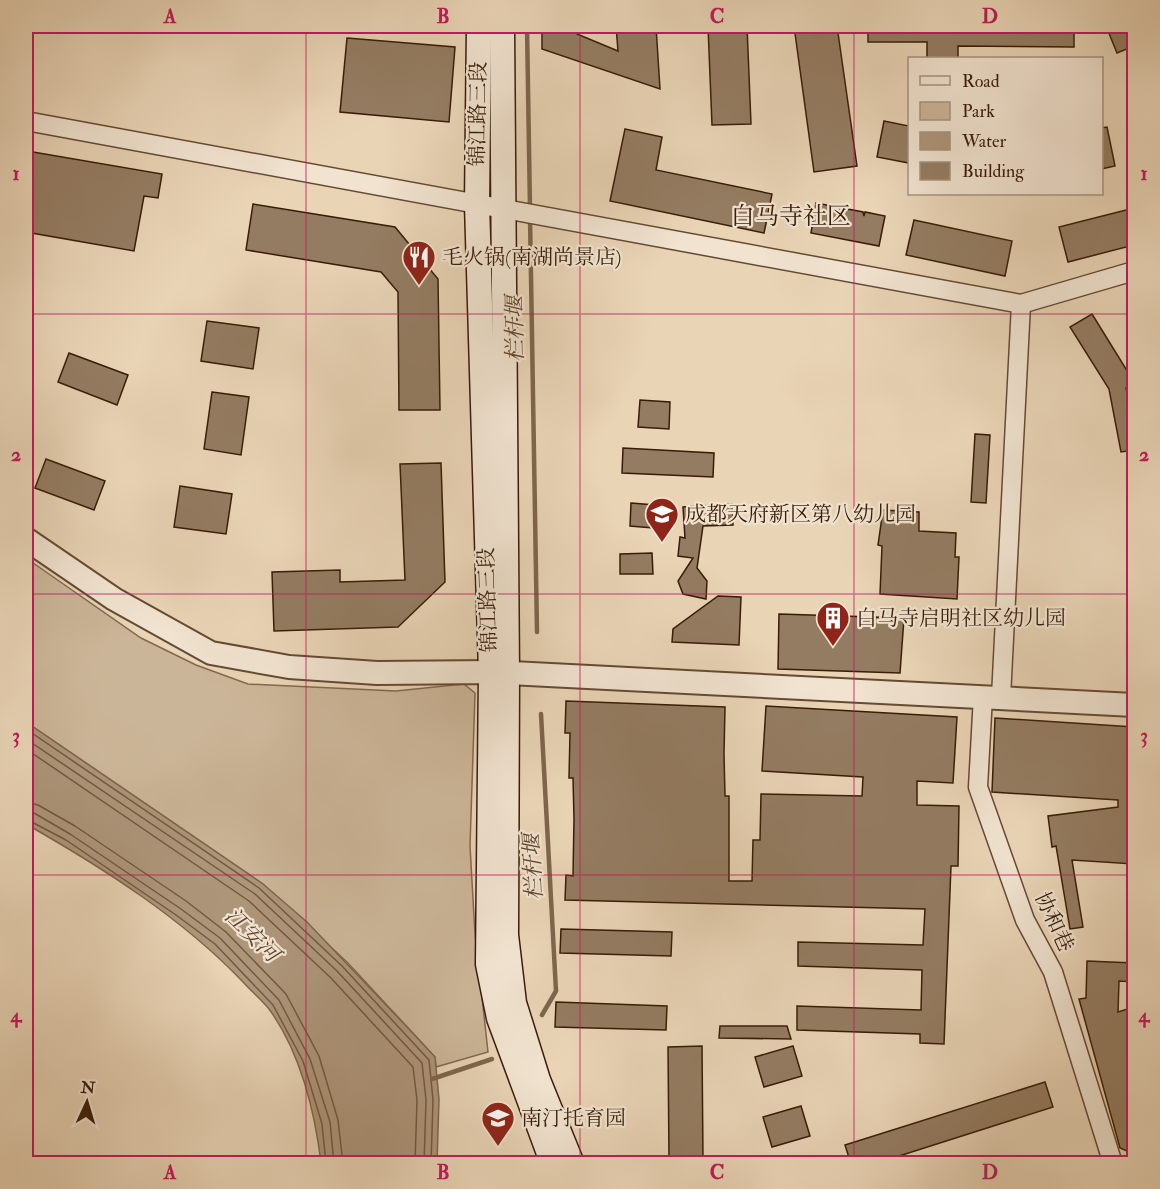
<svg xmlns="http://www.w3.org/2000/svg" width="1160" height="1189" viewBox="0 0 1160 1189" font-family="'IM FELL Double Pica','Noto Serif SC',serif">
<style>
.green{fill:#cbb598;stroke:#826850;stroke-width:1.5}
.water{fill:#ad957a;stroke:#7e654c;stroke-width:1.5}
.lines{fill:none;stroke-linecap:round;stroke-linejoin:round}
.shore{stroke:#725840;stroke-width:1.5}
.stream{stroke:#7e654c;stroke-width:4.5}
.building{fill:#947c62;stroke:#381c07;stroke-width:1.5}
.minor-casing{stroke:#644a33;stroke-width:21}
.tertiary-casing{stroke:#644a33;stroke-width:26}
.secondary-casing{stroke:#381c07;stroke-width:27}
.minor{stroke:#f1e3d0;stroke-width:18}
.tertiary{stroke:#f1e3d0;stroke-width:22}
.secondary{stroke:#f1e3d0;stroke-width:24}
.grid{fill:none;stroke:#c2185b;stroke-width:1.5;stroke-opacity:0.55}
.labels{text-anchor:middle;dominant-baseline:central;stroke-width:4.5;stroke-linejoin:round;paint-order:stroke}
.street-label{font-size:21px;fill:#381c07;stroke:#f1e3d0}
.poi-label{font-size:21px;fill:#381c07;stroke:#f1e3d0;text-anchor:start}
.water-label{font-size:22px;font-style:italic;fill:#61462f;stroke:#f1e3d0}
.quarter-label{font-size:24px;fill:#381c07;stroke:#f1e3d0}
.neatline{fill:none;stroke:#c2185b;stroke-width:2}
.grid-label{font-size:20px;text-anchor:middle;font-weight:bold;fill:#c2185b}
</style>
<rect width="100%" height="100%" fill="#e9d4b6"/>
<filter id="stains"><feTurbulence type="fractalNoise" baseFrequency=".00333" numOctaves="4"/><feColorMatrix values="0 0 0 0 .2 0 0 0 0 .09 0 0 0 0 .02 0 0 0 .5 -.17"/></filter>
<radialGradient id="worn" r=".72"><stop offset=".6" stop-color="#630" stop-opacity="0"/><stop offset="1" stop-color="#630" stop-opacity=".3"/></radialGradient>
<path class="green" d="M26,558L141,638L196,665L248,684L396,691L464,684L475,693L470,846L475,934L488,1052L436,1067L435,1057L347,962L263,884L26,722Z"/>
<path class="water" d="M26,722L263,884L307,922L407,1027L435,1057L439,1099L437,1163H321C315,1112 300,1051 269,1009C261,999 251,991 243,982C182,918 103,868 26,824Z"/>
<g class="lines">
<g class="shore">
<path d="M26,729L259,888L342,966L429,1060L433,1100L431,1164"/>
<path d="M26,739L255,894L337,971L422,1063L426,1100L424,1164"/>
<path d="M26,749L249,901L331,978L413,1067L417,1100L415,1164"/>
<path d="M26,802L38,805L75,826L186,901L226,932L286,994L319,1056L338,1120L343,1164"/>
<path d="M26,811L34,813L70,834L181,909L220,938L279,1000L310,1059L330,1122L334,1164"/>
<path d="M26,819L66,840L176,915L215,944L273,1005L303,1061L322,1124L326,1164"/>
</g>
<g class="stream">
<path d="M527,26L530,209"/>
<path d="M530,217L537,632"/>
<path d="M541,714L556,991L542,1015"/>
<path d="M432,1079L492,1059"/>
</g>
</g>
<g class="building">
<path d="M542,26H577V34L618,51L616,26H656L660,89L542,49Z"/>
<path d="M708,26H747L751,124L712,125Z"/>
<path d="M794,26H837L857,166L814,172Z"/>
<path d="M868,26H1074V47L958,46V58H927V42H868Z"/>
<path d="M1106,26H1134V46L1117,53Z"/>
<path d="M347,38L455,47L449,122L340,112Z"/>
<path d="M884,121L909,126V163L877,157Z"/>
<path d="M1107,127L1115,166L1101,169V128Z"/>
<path d="M625,129L662,137L656,170L772,194L764,233L610,201Z"/>
<path d="M33,152L162,174L158,198L144,196L134,251L26,232V195Z"/>
<path d="M816,203L863,212L864,216L865,212L885,216L879,246L811,233Z"/>
<path d="M253,204L395,227L438,279L440,410H399L398,292L381,272L246,250Z"/>
<path d="M1134,208V245L1068,262L1059,227Z"/>
<path d="M914,220L1012,241L1005,276L906,255Z"/>
<path d="M1092,314L1134,382V387L1126,388L1134,427V450L1121,452L1109,389L1070,327Z"/>
<path d="M207,321L259,328L253,369L201,361Z"/>
<path d="M69,353L128,375L117,405L58,382Z"/>
<path d="M212,392L249,397L241,455L204,449Z"/>
<path d="M640,400L670,402L669,429L638,427Z"/>
<path d="M975,434L990,435L986,503L971,502Z"/>
<path d="M623,448L714,453L713,477L622,473Z"/>
<path d="M46,459L105,481L94,510L35,488Z"/>
<path d="M441,463L445,582L398,627L274,631L272,572L340,570V582L405,580L400,464Z"/>
<path d="M180,486L232,494L226,534L174,527Z"/>
<path d="M631,503L655,505L653,528L630,526Z"/>
<path d="M732,504L733,525L703,526L697,568L707,581L706,599L683,594L678,581L693,558L678,556L680,537L685,538L683,507Z"/>
<path d="M883,510L919,512V531L956,533L955,557H959L957,599L880,594L882,546L878,545Z"/>
<path d="M652,553L653,574H620V554Z"/>
<path d="M718,596L741,597L739,645L672,642L673,629Z"/>
<path d="M779,614L904,618L900,673L778,669Z"/>
<path d="M566,701L725,707L724,754L725,796H729V881H752L753,840H760L761,794L862,796L863,777L762,771L766,706L957,717L953,783L917,781V805L959,806L958,866H951L944,1044L920,1043V1034L797,1030V1006L921,1010L922,970L798,966V942L923,945L925,909L565,900L566,875L573,876L574,819L573,778H569L570,733H565Z"/>
<path d="M995,718L1134,727V864L1072,860L1083,927L1070,929L1056,846L1052,847L1048,816L1118,807V800L992,792Z"/>
<path d="M561,929L672,932L671,956L560,953Z"/>
<path d="M1087,961L1134,963V982L1119,981L1118,1012L1134,1007V1154L1120,1148L1079,999L1086,998Z"/>
<path d="M556,1002L667,1006L666,1030L555,1027Z"/>
<path d="M720,1026H787L791,1039L719,1038Z"/>
<path d="M702,1046L703,1158H669L668,1047Z"/>
<path d="M793,1046L802,1076L764,1087L755,1057Z"/>
<path d="M1045,1082L1053,1107L874,1164H851L845,1145Z"/>
<path d="M801,1106L810,1136L772,1147L763,1117Z"/>
</g>
<g class="lines">
<defs>
<g id="minor">
<path d="M26,121L1021,304L1134,271"/>
<path d="M983,696L978,787L1025,920L1053,972L1113,1164"/>
<path d="M1001,697L1021,304"/>
</g>
<path id="tertiary" d="M26,539L114,599L211,653L289,667L377,673L491,672L1134,705"/>
<g id="secondary">
<path d="M479,26L477,204L491,672L488,964L499,1018L553,1164"/>
<path d="M502,26L507,674L506,935L514,1003L538,1080L572,1164"/>
</g>
</defs>
<use href="#minor" class="minor-casing"/>
<use href="#tertiary" class="tertiary-casing"/>
<use href="#secondary" class="secondary-casing"/>
<use href="#minor" class="minor"/>
<use href="#tertiary" class="tertiary"/>
<use href="#secondary" class="secondary"/>
</g>
<path class="grid" d="M306,26V1164M580,26V1164M854,26V1164M26,314H1134M26,594H1134M26,875H1134"/>
<defs>
<symbol id="restaurant-pin" viewBox="-11 -11 22 30"><path d="M0 17L-7.5 6A9.5 9.5 0 1 1 7.5 6Z" fill="#8f2418" stroke="#f1e3d0"/><path d="M-5-6h1v4h1v-4h1v4h1v-4h1v5L-1.5 .5V6h-2V.5L-5-1ZM5-6V6H3V1.5H1.5Q1.5-4 5-6Z" fill="#fff"/></symbol>
<symbol id="school-pin" viewBox="-11 -11 22 30"><path d="M0 17L-7.5 6A9.5 9.5 0 1 1 7.5 6Z" fill="#8f2418" stroke="#f1e3d0"/><path d="M0-5L7-2L0 1L-7-2ZM-4 1L0 2.5L4 1V4Q0 6-4 4Z" fill="#fff"/></symbol>
<symbol id="building-pin" viewBox="-11 -11 22 30"><path d="M0 17L-7.5 6A9.5 9.5 0 1 1 7.5 6Z" fill="#8f2418" stroke="#f1e3d0"/><path d="M-4-6H4V6H1V3H-1V6H-4ZM-2.5-4.3h1.7v1.8h-1.7ZM.8-4.3h1.7v1.8H.8ZM-2.5-1h1.7V.8h-1.7ZM.8-1h1.7V.8H.8Z" fill="#fff"/></symbol>
</defs>
<g fill-rule="evenodd">
<use href="#restaurant-pin" x="400" y="238" width="38" height="52"/>
<use href="#school-pin" x="643" y="495" width="38" height="52"/>
<use href="#building-pin" x="814" y="599" width="38" height="52"/>
<use href="#school-pin" x="479" y="1099" width="38" height="52"/>
</g>
<g class="labels">
<g class="street-label">
<text transform="translate(478 114) rotate(-89)">锦江路三段</text>
<text transform="translate(488 600) rotate(-92)">锦江路三段</text>
<text transform="translate(1054 922) rotate(65)">协和巷</text>
</g>
<g class="poi-label">
<text x="442" y="257">毛火锅(南湖尚景店)</text>
<text x="685" y="514">成都天府新区第八幼儿园</text>
<text x="856" y="618">白马寺启明社区幼儿园</text>
<text x="521" y="1118">南汀托育园</text>
</g>
<g class="water-label">
<text transform="translate(515 329) rotate(-91)">栏杆堰</text>
<text transform="translate(533 867) rotate(-93)">栏杆堰</text>
<text transform="translate(252 935) rotate(44)">江安河</text>
</g>
<g class="quarter-label">
<text x="791" y="216">白马寺社区</text>
</g>
</g>
<rect width="1160" height="1189" fill="none" stroke="#e9d4b6" stroke-width="66"/>
<rect x="908" y="57" width="195" height="138" fill="#f1e3d0" stroke="#a79380" stroke-width="1.5"/>
<rect x="920" y="76" width="30" height="9" fill="#f1e3d0" stroke="#a79380" stroke-width="1.5"/>
<text x="962" y="87" font-size="18" fill="#381c07">Road</text>
<rect x="920" y="102" width="30" height="18" fill="#cbb598" stroke="#a79380" stroke-width="1.5"/>
<text x="962" y="117" font-size="18" fill="#381c07">Park</text>
<rect x="920" y="132" width="30" height="18" fill="#ad957a" stroke="#a79380" stroke-width="1.5"/>
<text x="962" y="147" font-size="18" fill="#381c07">Water</text>
<rect x="920" y="162" width="30" height="18" fill="#947c62" stroke="#a79380" stroke-width="1.5"/>
<text x="962" y="177" font-size="18" fill="#381c07">Building</text>
<g transform="translate(87 1102) rotate(4)" stroke="#f1e3d0" stroke-width="4.5" paint-order="stroke">
<path d="M0-4.5L10 22L0 15L-10 22Z" fill="#381c07"/>
<text y="-9" font-size="16" font-weight="bold" text-anchor="middle" fill="#381c07">N</text>
</g>
<rect x="33" y="33" width="1094" height="1123" class="neatline"/>
<g class="grid-label">
<text x="170" y="23">A</text>
<text x="443" y="23">B</text>
<text x="717" y="23">C</text>
<text x="990" y="23">D</text>
<text x="16" y="180">1</text>
<text x="1144" y="180">1</text>
<text x="16" y="461">2</text>
<text x="1144" y="461">2</text>
<text x="16" y="742">3</text>
<text x="1144" y="742">3</text>
<text x="16" y="1022">4</text>
<text x="1144" y="1022">4</text>
<text x="170" y="1179">A</text>
<text x="443" y="1179">B</text>
<text x="717" y="1179">C</text>
<text x="990" y="1179">D</text>
</g>
<rect width="100%" height="100%" filter="url(#stains)"/>
<rect width="100%" height="100%" fill="url(#worn)"/>
</svg>
